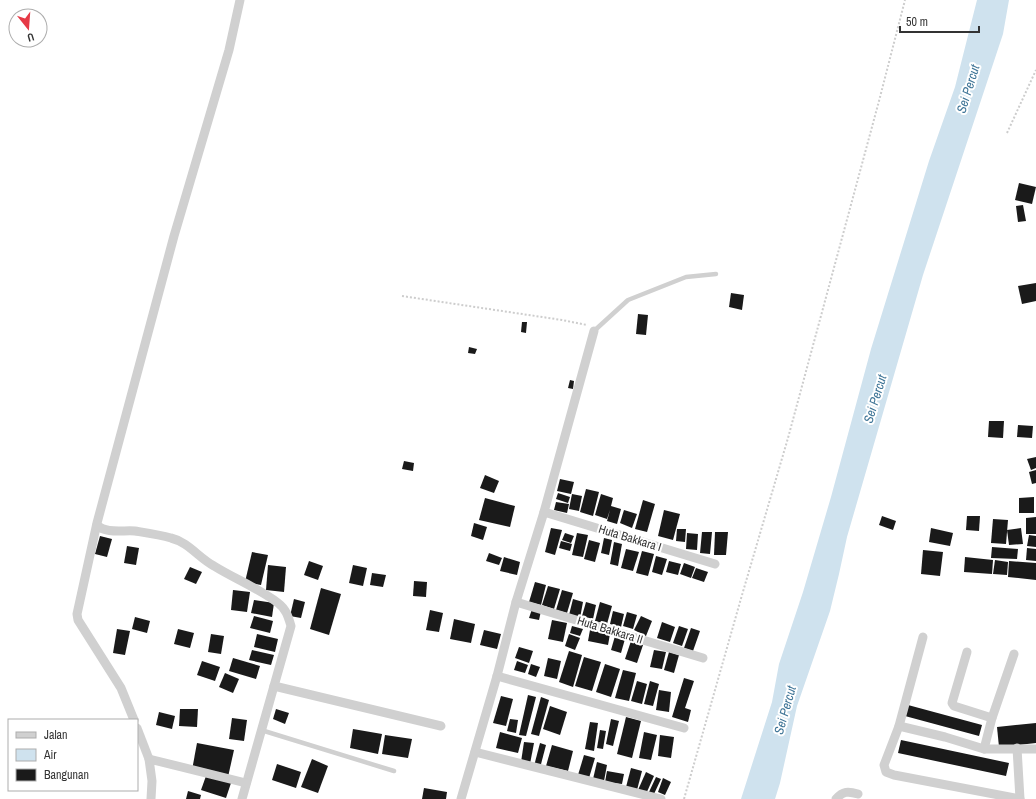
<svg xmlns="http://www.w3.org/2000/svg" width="1036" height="799" viewBox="0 0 1036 799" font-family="'Archivo Narrow',sans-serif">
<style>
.water{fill:#cfe2ee}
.building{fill:#1a1a1a}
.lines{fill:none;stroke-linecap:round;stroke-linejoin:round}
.path{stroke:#cdcdcd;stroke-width:2;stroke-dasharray:2 2;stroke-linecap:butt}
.service{stroke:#d0d0d0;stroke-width:4.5}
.minor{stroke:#d0d0d0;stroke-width:9}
.labels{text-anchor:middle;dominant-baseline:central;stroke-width:4;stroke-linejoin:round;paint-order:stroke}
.street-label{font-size:12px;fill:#333;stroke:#fff}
.water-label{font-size:13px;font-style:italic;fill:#3f7597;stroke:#fff}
</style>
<rect width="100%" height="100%" fill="#fff"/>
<path class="water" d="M977,0H1009L1003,34L923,275L847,537L839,574L830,611L797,706L780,783L775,799H741L772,702L779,664L803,592L831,497L871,349L929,161L955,87Z"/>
<g class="building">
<path d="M1019,183L1036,187L1032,204L1015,200Z"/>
<path d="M1023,205L1026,221L1018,222L1016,206Z"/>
<path d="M1036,283V301L1022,304L1018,286Z"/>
<path d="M731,293L744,295L742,310L729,307Z"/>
<path d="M638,314L648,315L646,335L636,334Z"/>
<path d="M522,322H527L526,333L521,332Z"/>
<path d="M469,347L477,349L475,354L468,353Z"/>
<path d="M570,380L574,381L573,389L568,388Z"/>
<path d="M989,421H1004L1003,438L988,437Z"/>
<path d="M1018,425L1033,426L1032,438L1017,437Z"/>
<path d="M1036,457V468L1031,470L1027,459Z"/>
<path d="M404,461L414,463L413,471L402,469Z"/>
<path d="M1036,470V483L1032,484L1029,472Z"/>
<path d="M485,475L499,481L494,493L480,488Z"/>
<path d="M560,479L574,482L571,494L557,491Z"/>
<path d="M586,489L599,492L593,516L580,512Z"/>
<path d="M558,493L570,497L568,503L556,499Z"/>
<path d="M572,494L582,496L579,511L569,509Z"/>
<path d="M601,494L613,498L611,506L621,509L617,524L607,521L610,510L607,519L595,515Z"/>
<path d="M1034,497V513H1019V498Z"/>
<path d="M485,498L515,506L510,527L479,520Z"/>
<path d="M643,500L655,504L647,532L635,529Z"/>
<path d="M556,502L569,504L567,513L554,510Z"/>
<path d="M624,510L637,514L632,528L620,523Z"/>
<path d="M664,510L680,514L673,540L658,536Z"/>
<path d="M882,516L896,521L893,530L879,525Z"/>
<path d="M967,516H980L979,531L966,530Z"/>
<path d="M1036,517V534H1026V518Z"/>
<path d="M993,519L1008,520L1006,544L991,543Z"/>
<path d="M474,523L487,527L483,540L471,536Z"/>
<path d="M551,528L562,530L555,555L545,552Z"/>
<path d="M931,528L953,533L950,546L929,542Z"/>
<path d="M1021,528L1023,544L1009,545L1007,530Z"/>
<path d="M677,529H686L685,542L676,541Z"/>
<path d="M702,532H712L710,554L700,553Z"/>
<path d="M715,532H728L726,555H714Z"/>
<path d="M565,533L574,536L571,543L562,540Z"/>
<path d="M577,533L588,535L583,557L572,555Z"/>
<path d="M687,533L698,534L697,550L686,549Z"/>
<path d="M1029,535L1036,536V547L1027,546Z"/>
<path d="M100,536L112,539L107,557L95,554Z"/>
<path d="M604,538L612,540L609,555L601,553Z"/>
<path d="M589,540L600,543L595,562L584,559Z"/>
<path d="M561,541L572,544L570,551L559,548Z"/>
<path d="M614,542L622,544L618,566L610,564Z"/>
<path d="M127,546L139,548L136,565L124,563Z"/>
<path d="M992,547L1018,549L1017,559L991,558Z"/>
<path d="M1027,548L1036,549V561L1026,560Z"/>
<path d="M626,549L639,552L633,571L621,568Z"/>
<path d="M923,550L943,552L940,576L921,574Z"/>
<path d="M642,551L654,554L648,576L636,573Z"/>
<path d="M252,552L268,555L261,585L245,582Z"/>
<path d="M489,553L502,558L499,565L486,561Z"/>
<path d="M656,556L667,559L662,575L652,572Z"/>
<path d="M504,557L520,562L517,575L500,571Z"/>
<path d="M965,557L993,560L992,574L964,572Z"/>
<path d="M995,560L1008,562L1007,575L993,574Z"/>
<path d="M309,561L323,566L318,580L304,575Z"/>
<path d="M669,561L681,564L678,575L666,572Z"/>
<path d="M1009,561L1036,563V580L1008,577Z"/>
<path d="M684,563L695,567L691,578L680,574Z"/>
<path d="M268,565L286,567L284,592L266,590Z"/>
<path d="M353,565L367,568L363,586L349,583Z"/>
<path d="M190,567L202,572L196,584L184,579Z"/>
<path d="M696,568L708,572L704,582L692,578Z"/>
<path d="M372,573L386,575L383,587L370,585Z"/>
<path d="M414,581L427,582L426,597L413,596Z"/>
<path d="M535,582L546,585L541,605L529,602Z"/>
<path d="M548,586L560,589L554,609L542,605Z"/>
<path d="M321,588L341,594L329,635L310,629Z"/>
<path d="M233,590L250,592L247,612L231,610Z"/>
<path d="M562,590L573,593L567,613L556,610Z"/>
<path d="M294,599L305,602L301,618L290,616Z"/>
<path d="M573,599L583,602L580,618L569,615Z"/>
<path d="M254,600L274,603L272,617L251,613Z"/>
<path d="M586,602L596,605L593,619L582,616Z"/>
<path d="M600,602L612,606L607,624L595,621Z"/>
<path d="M532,609L541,611L539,620L529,618Z"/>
<path d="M430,610L443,613L439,632L426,630Z"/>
<path d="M613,611L624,614L621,627L610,624Z"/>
<path d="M627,612L637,615L633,629L623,626Z"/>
<path d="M254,616L273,621L270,633L250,628Z"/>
<path d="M641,616L652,621L646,636L634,630Z"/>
<path d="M135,617L150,621L147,633L132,629Z"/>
<path d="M454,619L475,624L471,643L450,639Z"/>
<path d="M552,620L567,623L563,642L548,639Z"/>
<path d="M662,622L675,627L670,642L657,638Z"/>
<path d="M572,626L583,629L580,636L570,633Z"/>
<path d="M679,626L688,629L682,646L673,643Z"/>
<path d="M691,628L700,631L693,651L684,648Z"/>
<path d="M117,629L130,631L125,655L113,653Z"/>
<path d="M178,629L194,633L190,648L174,644Z"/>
<path d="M484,630L501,634L497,649L480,645Z"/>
<path d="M590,630L610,634L608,645L588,641Z"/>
<path d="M211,634L224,636L221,654L208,652Z"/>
<path d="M257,634L278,639L275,652L254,647Z"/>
<path d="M569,634L580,638L575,650L565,646Z"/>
<path d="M615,636L625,639L621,653L611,650Z"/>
<path d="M631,641L643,645L637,663L625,659Z"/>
<path d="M519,647L533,651L529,663L515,658Z"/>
<path d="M252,650L274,655L271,665L249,660Z"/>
<path d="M654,650L666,652L662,669L650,667Z"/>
<path d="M569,651L582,655L573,687L559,682Z"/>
<path d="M669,652L679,655L674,673L664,670Z"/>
<path d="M584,657L601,662L592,691L575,686Z"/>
<path d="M233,658L260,666L256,679L229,671Z"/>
<path d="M548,658L561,661L557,679L544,676Z"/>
<path d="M202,661L220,667L215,681L197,675Z"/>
<path d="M517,661L528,665L525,673L514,670Z"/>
<path d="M531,664L540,667L536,677L528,674Z"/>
<path d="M605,664L620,669L611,697L596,692Z"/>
<path d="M623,670L636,673L629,701L615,698Z"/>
<path d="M225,673L239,679L233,693L219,687Z"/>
<path d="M684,678L694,681L685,708L691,710L688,722L672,717Z"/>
<path d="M637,681L647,684L642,704L631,701Z"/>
<path d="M650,681L659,684L653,706L644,704Z"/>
<path d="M659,690L671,692L669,712L656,710Z"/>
<path d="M528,695L536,697L526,736L519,735Z"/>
<path d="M501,696L513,699L506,726L493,723Z"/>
<path d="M541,697L549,700L539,736L531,734Z"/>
<path d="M908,705L982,725L979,736L905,716Z"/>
<path d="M550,706L567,712L560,735L543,729Z"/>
<path d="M180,709H198L197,727L179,726Z"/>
<path d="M276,709L289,713L285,724L273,719Z"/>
<path d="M159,712L175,716L172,729L156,725Z"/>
<path d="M626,717L641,721L632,758L617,754Z"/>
<path d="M232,718L247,720L244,741L229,739Z"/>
<path d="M510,719L518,720L516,733L507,731Z"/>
<path d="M611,719L619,721L613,746L606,744Z"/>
<path d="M590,722L598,723L594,751L585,749Z"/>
<path d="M1036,723V743L999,747L997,727Z"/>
<path d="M353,729L382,734L378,754L350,748Z"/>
<path d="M600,730L606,731L603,749L597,748Z"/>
<path d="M500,732L522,738L518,753L496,748Z"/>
<path d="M644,732L657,735L651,760L639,758Z"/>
<path d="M385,735L412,739L408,758L382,754Z"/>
<path d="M660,735L674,737L671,758L658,756Z"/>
<path d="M901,740L1009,763L1006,776L898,753Z"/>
<path d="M524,742L534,743L530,764L521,762Z"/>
<path d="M197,743L234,750L228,777L192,770Z"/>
<path d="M540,743L546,745L540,768L534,766Z"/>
<path d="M552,745L573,751L568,771L546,766Z"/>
<path d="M584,755L595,758L589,778L578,775Z"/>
<path d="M312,759L328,766L318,793L301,787Z"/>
<path d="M597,762L607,765L604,781L593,779Z"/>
<path d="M277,764L301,772L296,788L272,780Z"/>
<path d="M631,768L642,771L637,790L626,787Z"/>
<path d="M607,771L624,774L622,784L605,782Z"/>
<path d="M646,772L654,776L646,794L638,790Z"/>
<path d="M206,776L231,783L226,798L201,790Z"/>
<path d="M656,777L661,779L654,794L649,792Z"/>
<path d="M663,778L671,782L665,795L658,792Z"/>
<path d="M424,788L447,792L446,799H422Z"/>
<path d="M188,791L201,795L200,799H186Z"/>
</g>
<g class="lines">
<g class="path">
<path d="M1007,133L1036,70"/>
<path d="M402,296L562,320L587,325"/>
<path d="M684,799L742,595L788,438L879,101L905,0"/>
</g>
<g class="service">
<path d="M594,331L628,300L686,277L716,274"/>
<path d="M261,730L394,771"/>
</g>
<g class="minor">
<path d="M544,512L715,564"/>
<path d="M97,525C106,534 123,530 135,531C147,533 160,535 171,538C188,542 199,558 214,566C235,579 258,588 278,603C286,609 288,616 291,626L242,799"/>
<path d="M516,602L703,658"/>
<path d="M967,652L952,703L954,706L992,718"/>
<path d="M497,676L684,728"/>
<path d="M274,686L441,726"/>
<path d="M134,720L121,688L78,620L77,614L97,523L174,236L229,50L240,0"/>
<path d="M899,726L923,637"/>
<path d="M137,728L149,759"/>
<path d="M1017,748L1020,799"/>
<path d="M984,749L992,718L1014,654"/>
<path d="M475,752L661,799"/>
<path d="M151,799L152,781L149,759L246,783"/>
<path d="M461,799L497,676L516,602L544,512L594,331"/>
<path d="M836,799C843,791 848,791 858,794"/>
<path d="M1020,799L894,775L886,772L884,765L899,726L945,737L984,749H1036"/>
</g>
</g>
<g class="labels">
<g class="street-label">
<text transform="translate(630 538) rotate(17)">Huta Bakkara I</text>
<text transform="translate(610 630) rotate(17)">Huta Bakkara II</text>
</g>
<g class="water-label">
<text transform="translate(968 89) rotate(-73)">Sei Percut</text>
<text transform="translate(875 399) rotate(-73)">Sei Percut</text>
<text transform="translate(785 710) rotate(-74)">Sei Percut</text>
</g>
</g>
<rect x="8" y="719" width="130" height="72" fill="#ffffff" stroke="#adadad"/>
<rect x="16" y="732" width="20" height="6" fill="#d0d0d0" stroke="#adadad"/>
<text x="44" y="739" font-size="12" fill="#333333">Jalan</text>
<rect x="16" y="749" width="20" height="12" fill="#cfe2ee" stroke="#adadad"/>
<text x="44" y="759" font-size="12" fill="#333333">Air</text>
<rect x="16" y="769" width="20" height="12" fill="#1a1a1a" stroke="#adadad"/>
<text x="44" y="779" font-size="12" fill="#333333">Bangunan</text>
<g transform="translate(28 28) rotate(163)"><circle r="19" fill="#ffffff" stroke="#adadad"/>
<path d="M0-3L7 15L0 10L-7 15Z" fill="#e63946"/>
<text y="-6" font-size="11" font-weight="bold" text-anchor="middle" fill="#333333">U</text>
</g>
<path d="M900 26v6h79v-6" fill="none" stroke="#333333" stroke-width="2"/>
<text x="906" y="26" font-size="12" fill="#333333" stroke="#ffffff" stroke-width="3" paint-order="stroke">50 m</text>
</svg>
